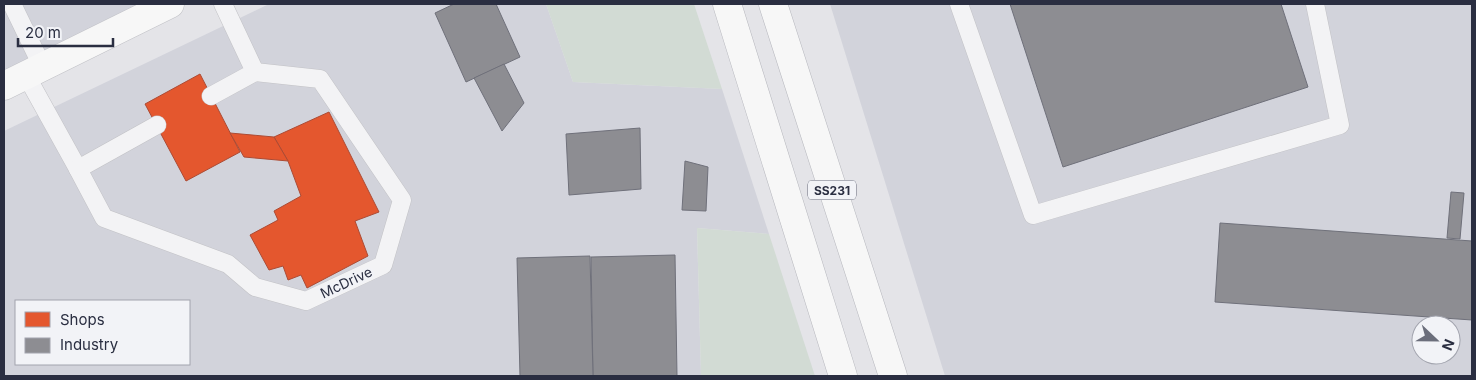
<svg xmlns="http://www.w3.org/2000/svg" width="1476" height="380" viewBox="0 0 1476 380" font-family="Inter,sans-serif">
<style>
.built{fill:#d2d3db;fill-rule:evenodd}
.green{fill:#d2dbd4}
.shops{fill:#e4572e;stroke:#ac4b34}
.industry{fill:#8d8d92;stroke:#6f707a}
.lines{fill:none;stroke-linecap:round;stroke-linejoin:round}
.lane-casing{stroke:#c2c2c6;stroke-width:19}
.primary-casing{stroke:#c0c1c6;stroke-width:29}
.highway-casing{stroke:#b6b7bd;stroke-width:29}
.lane{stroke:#f3f3f5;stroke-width:18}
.primary{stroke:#f7f7f7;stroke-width:28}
.highway{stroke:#f7f7f7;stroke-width:28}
.labels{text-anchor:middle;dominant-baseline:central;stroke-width:5;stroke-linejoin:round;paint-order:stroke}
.shield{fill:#f2f3f7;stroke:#666978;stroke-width:1}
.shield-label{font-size:12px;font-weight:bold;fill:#2a2e41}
.street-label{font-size:14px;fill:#2a2e41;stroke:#f2f3f7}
</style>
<rect width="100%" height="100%" fill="#e4e4e8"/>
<g class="built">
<path d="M4,4H144L4,72Z"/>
<path d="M269,4H546L573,82L722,89L769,234L697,228L701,376H4V131ZM16,301H189V364H16Z"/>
<path d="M830,4H1472V376H945ZM1421,325H1451V355H1421Z"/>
</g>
<g class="green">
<path d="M546,4H694L722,89L573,82Z"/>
<path d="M697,228L769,234L815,376H701Z"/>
</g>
<g class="shops">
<path d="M200,74L240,152L186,181L145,104Z"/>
<path d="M329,112L379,212L355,221L368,256L307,288L301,275L288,280L283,266L269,270L250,235L278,220L274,211L301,196L288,161L274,137Z"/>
<path d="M230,133L274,137L288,161L244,157Z"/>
</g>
<g class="industry">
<path d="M454,4H496L520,57L466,82L435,13Z"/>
<path d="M1010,4H1281L1308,87L1063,167Z"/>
<path d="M504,64L524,103L502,131L474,78Z"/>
<path d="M640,128L641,189L569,195L566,134Z"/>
<path d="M685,161L708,167L706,211L682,210Z"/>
<path d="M1451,192L1464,193L1460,239L1447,238Z"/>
<path d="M1220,223L1472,241V320L1215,302Z"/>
<path d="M675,255L677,376H593L591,257Z"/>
<path d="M590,256L593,376H520L517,258Z"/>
</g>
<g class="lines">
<defs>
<g id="lane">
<path d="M959,4L1033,215L1340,125L1315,4"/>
<path d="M13,6L42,66"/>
<path d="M26,75L78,169L157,125"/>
<path d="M211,96L255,72L223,4"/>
<path d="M78,169L104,218L228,264L255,287L306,301L383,265L402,200L320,79L255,72"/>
</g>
<path id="primary" d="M4,86L170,4"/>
<g id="highway">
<path d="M727,4L843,376"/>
<path d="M773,4L893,376"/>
</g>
</defs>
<use href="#lane" class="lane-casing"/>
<use href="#primary" class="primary-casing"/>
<use href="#highway" class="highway-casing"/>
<use href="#lane" class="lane"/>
<use href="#primary" class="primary"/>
<use href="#highway" class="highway"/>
</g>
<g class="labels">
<rect class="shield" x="808" y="180.5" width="48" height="19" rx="4"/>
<g class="shield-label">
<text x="832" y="190">SS231</text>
</g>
<g class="street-label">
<text transform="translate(346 282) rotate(-25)">McDrive</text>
</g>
</g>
<rect width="1476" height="380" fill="none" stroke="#2a2e41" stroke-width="10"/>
<rect x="15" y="300" width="175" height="65" fill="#f2f3f7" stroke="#a2a4ae"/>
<rect x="25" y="312" width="25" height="15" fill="#e4572e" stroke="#a2a4ae"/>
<text x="60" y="325" font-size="15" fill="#2a2e41">Shops</text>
<rect x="25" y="338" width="25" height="15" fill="#8d8d92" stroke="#a2a4ae"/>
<text x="60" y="350" font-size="15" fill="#2a2e41">Industry</text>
<g transform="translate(1436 340) rotate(112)"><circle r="24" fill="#f2f3f7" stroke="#a2a4ae"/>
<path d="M0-4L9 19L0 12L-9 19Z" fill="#6b6e7b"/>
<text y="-8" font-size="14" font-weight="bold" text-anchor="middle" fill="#2a2e41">N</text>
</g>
<path d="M18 38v8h95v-8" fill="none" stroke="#2a2e41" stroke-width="2.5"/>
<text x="25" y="38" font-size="15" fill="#2a2e41" stroke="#f2f3f7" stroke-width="4" paint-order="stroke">20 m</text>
</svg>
